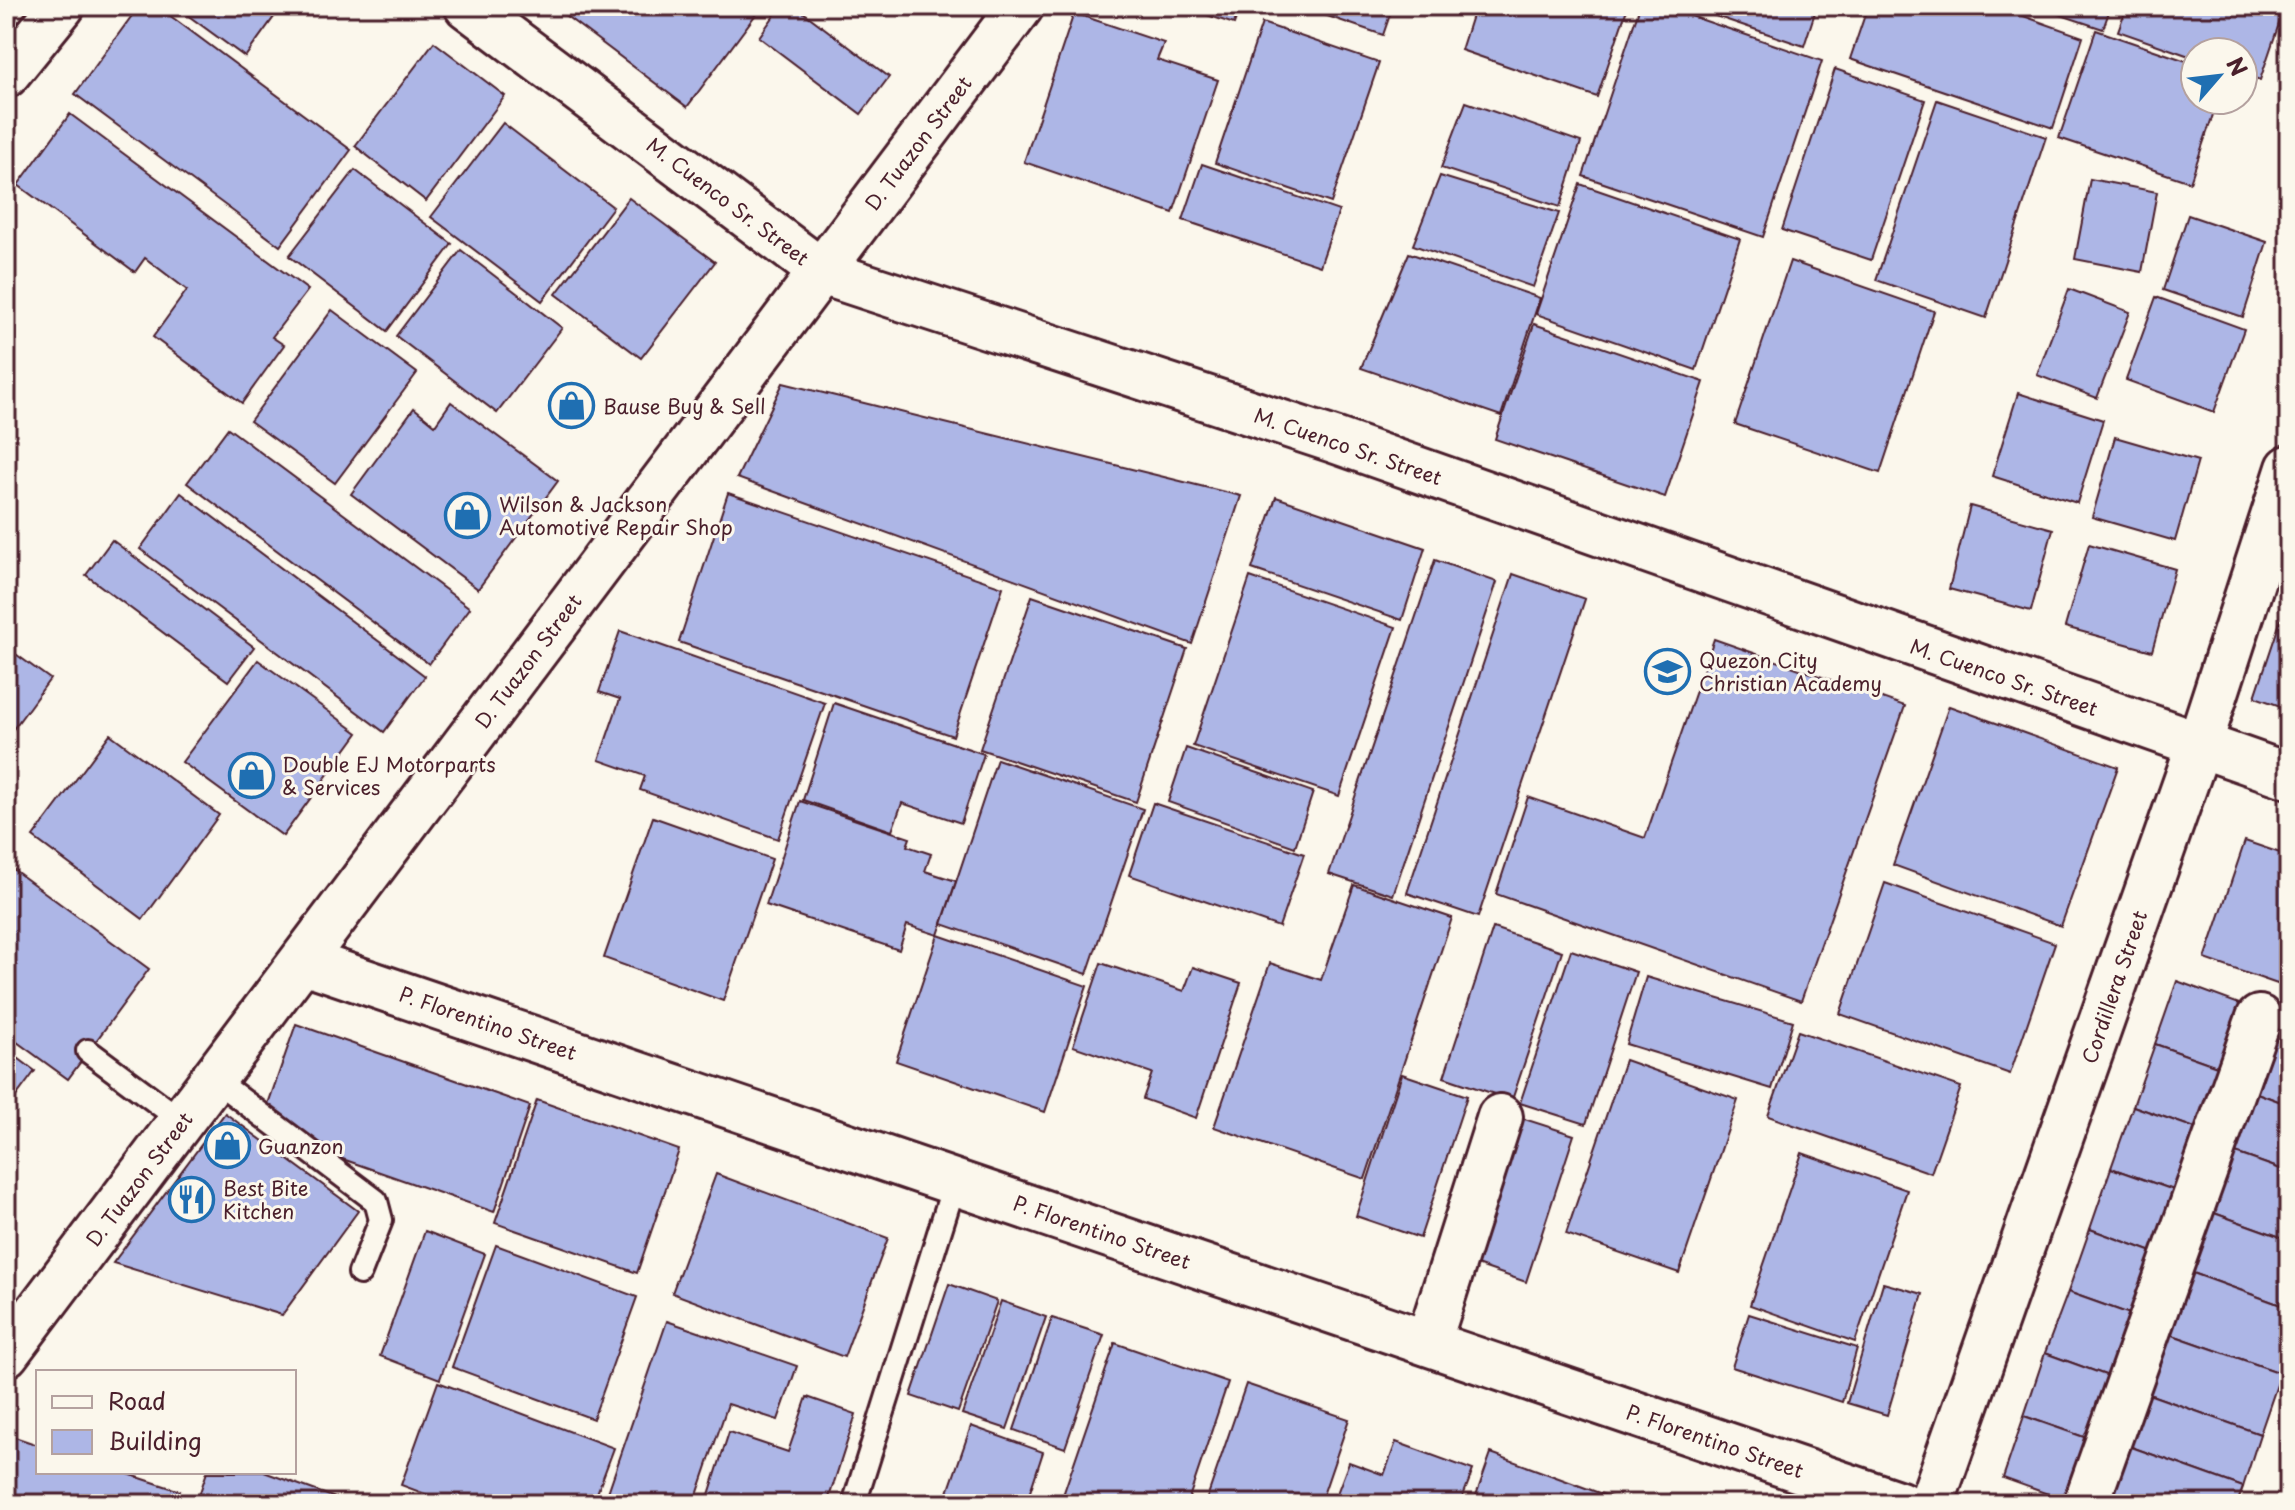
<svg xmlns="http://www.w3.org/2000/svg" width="2295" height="1510" viewBox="0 0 2295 1510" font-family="'Playpen Sans',sans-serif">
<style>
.building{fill:#adb6e6;stroke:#4a1f2b;stroke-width:2}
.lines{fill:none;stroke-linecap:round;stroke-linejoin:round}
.service-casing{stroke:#4a1f2b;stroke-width:28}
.minor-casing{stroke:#4a1f2b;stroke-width:50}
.tertiary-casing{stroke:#4a1f2b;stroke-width:50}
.service{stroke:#fbf7ec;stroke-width:22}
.minor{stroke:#fbf7ec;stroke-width:44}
.tertiary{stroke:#fbf7ec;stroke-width:44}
.labels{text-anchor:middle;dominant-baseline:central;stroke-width:6;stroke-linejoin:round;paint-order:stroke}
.street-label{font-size:20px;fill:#4a1f2b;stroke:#fbf7ec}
.poi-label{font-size:20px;fill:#4a1f2b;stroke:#fbf7ec;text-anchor:start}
</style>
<rect width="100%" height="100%" fill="#fbf7ec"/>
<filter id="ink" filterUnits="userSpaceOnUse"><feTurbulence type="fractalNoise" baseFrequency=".0125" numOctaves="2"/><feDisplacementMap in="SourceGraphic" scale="16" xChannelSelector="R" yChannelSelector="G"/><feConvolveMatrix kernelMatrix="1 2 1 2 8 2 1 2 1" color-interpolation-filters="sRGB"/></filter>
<g filter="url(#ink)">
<g class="building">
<path d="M139,6H157L351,150L280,246L75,94Z"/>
<path d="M175,6H282L245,57Z"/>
<path d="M553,6H762L687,107Z"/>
<path d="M781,6H795L889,77L861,114L759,37Z"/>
<path d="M1180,6H1240L1234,24Z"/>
<path d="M1298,6H1393L1383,35Z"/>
<path d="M1475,6H1628L1597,97L1461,50Z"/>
<path d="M1640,6H1662L1822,61L1763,237L1583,176Z"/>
<path d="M1686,6H1817L1804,46Z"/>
<path d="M1868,6H1995L2083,37L2053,128L1850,59Z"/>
<path d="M2034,6H2111L2103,29Z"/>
<path d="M2127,6H2285L2260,80L2243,74V52H2195V58L2118,31Z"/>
<path d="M1074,13L1164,43L1157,60L1218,80L1173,213L1024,162Z"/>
<path d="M1262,23L1379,63L1331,203L1215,163Z"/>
<path d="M2096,30L2195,64V100H2218L2190,182L2059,138Z"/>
<path d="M434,42L505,96L426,201L355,146Z"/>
<path d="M1835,69L1925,100L1871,260L1782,230Z"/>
<path d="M1937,100L2046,137L1986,318L1876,280Z"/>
<path d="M1466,102L1581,142L1560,207L1441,168Z"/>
<path d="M70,114L308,290L272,337L284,345L242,403L153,337L187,290L145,258L135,272L18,185Z"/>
<path d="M503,123L613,207L542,301L431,217Z"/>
<path d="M1202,164L1339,211L1320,266L1183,220Z"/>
<path d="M355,170L452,244L387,331L289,256Z"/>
<path d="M1440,176L1559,213L1533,287L1413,245Z"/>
<path d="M2090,179L2157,192L2142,272L2075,259Z"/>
<path d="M1580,184L1740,239L1696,370L1536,314Z"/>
<path d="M629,198L715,262L641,358L556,294Z"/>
<path d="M2188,215L2267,242L2243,317L2163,290Z"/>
<path d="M461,250L562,328L497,413L396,336Z"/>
<path d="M1409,253L1540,298L1501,416L1361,368Z"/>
<path d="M1790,261L1934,311L1880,473L1735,424Z"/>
<path d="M2069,289L2130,312L2097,398L2037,375Z"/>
<path d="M2156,297L2244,329L2214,412L2126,380Z"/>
<path d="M332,310L417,373L335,483L250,421Z"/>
<path d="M1534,324L1704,382L1665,497L1495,439Z"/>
<path d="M783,383L1241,496L1192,644L737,478Z"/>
<path d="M2018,393L2103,420L2077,503L1992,476Z"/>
<path d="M451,402L558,481L478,589L351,494L414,408L435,425Z"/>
<path d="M228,428L470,608L429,664L187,483Z"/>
<path d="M2115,437L2198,461L2175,541L2092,517Z"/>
<path d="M181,493L425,676L384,732L140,549Z"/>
<path d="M728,493L1003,587L953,736L679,642Z"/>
<path d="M1276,497L1425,548L1402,620L1252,569Z"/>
<path d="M1970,506L2053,529L2031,611L1949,589Z"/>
<path d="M112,540L254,647L228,681L86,575Z"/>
<path d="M2089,544L2175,569L2152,651L2065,627Z"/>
<path d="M1435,560L1497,582L1393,895L1329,874Z"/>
<path d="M1513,574L1585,599L1478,917L1407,893Z"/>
<path d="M1250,577L1396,627L1339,796L1193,746Z"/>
<path d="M2289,595V709L2255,697Z"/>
<path d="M1032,596L1187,649L1136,802L980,749Z"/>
<path d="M620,631L825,703L778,839L640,790L645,776L599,760L620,699L599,692Z"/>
<path d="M1714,639L1905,706L1801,1001L1496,894L1528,797L1645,838Z"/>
<path d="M6,647L50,679L6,739Z"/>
<path d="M258,660L358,733L283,836L182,762Z"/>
<path d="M834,703L984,754L961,823L902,803L892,831L803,800Z"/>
<path d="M1949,706L2118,767L2061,926L1893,865Z"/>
<path d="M110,734L219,815L143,919L33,837Z"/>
<path d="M1186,748L1313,792L1295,847L1168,802Z"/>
<path d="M997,759L1143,809L1087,974L942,924Z"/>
<path d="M800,801L910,838L907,846L931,854L925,871L956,881L938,935L907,925L899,950L766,905Z"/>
<path d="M1153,803L1304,854L1279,927L1129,875Z"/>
<path d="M653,817L772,859L723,1001L604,958Z"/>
<path d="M2245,841L2289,856V988L2205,959Z"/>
<path d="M6,864L149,969L68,1079L6,1034Z"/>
<path d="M1885,883L2055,943L2010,1074L1840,1014Z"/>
<path d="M1354,885L1452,918L1365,1179L1214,1127L1270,963L1321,980Z"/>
<path d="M1493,928L1562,951L1512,1100L1444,1077Z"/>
<path d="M938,935L1087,986L1045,1112L896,1061Z"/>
<path d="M1571,950L1636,972L1586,1124L1520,1103Z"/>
<path d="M1101,963L1184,991L1193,967L1241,983L1196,1118L1143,1099L1152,1073L1073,1046Z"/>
<path d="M1646,977L1793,1021L1772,1089L1626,1044Z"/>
<path d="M2177,981L2253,1009L2231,1071L2155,1044Z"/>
<path d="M296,1024L530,1106L494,1212L334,1156L267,1107Z"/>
<path d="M2267,1028L2289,1036V1105L2246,1089Z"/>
<path d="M1798,1031L1961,1087L1931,1173L1768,1116Z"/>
<path d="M2155,1044L2231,1071L2209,1133L2133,1106Z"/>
<path d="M6,1049L35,1071L6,1110Z"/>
<path d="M1625,1060L1738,1100L1679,1273L1566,1234Z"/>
<path d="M1402,1074L1467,1096L1420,1238L1356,1216Z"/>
<path d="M2246,1089L2289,1105V1172L2224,1149Z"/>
<path d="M537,1100L679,1150L637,1273L495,1223Z"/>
<path d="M2133,1106L2209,1133L2188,1195L2111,1168Z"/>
<path d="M225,1113L358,1211L282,1315L113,1263Z"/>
<path d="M1512,1115L1574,1135L1526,1282L1465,1261Z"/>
<path d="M2224,1149L2289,1172V1240L2203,1209Z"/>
<path d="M1802,1153L1907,1190L1855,1342L1750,1305Z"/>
<path d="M2111,1168L2188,1195L2166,1257L2090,1229Z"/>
<path d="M716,1174L888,1238L844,1357L672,1293Z"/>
<path d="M2203,1209L2289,1240V1308L2182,1269Z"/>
<path d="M2090,1229L2166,1257L2144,1319L2068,1292Z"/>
<path d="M425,1231L485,1254L440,1379L380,1356Z"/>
<path d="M496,1245L637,1297L593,1419L452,1367Z"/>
<path d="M2182,1269L2289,1308V1349L2281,1373L2161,1331Z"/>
<path d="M1883,1283L1923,1294L1887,1415L1847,1403Z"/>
<path d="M949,1284L997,1301L958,1412L911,1396Z"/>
<path d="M2068,1292L2144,1319L2122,1381L2045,1353Z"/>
<path d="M1001,1301L1046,1317L1007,1429L962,1414Z"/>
<path d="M1749,1314L1857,1348L1842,1402L1732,1367Z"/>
<path d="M1052,1318L1104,1335L1065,1448L1014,1430Z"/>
<path d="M667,1321L797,1366L778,1420L728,1404L694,1504H604Z"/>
<path d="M2161,1331L2281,1373L2260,1434L2140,1391Z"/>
<path d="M1115,1343L1228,1382L1187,1504H1060Z"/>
<path d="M2045,1353L2122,1381L2101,1443L2024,1416Z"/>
<path d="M438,1382L614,1448L593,1504H452L401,1485Z"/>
<path d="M1246,1384L1349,1419L1320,1504H1205Z"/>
<path d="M2140,1391L2260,1434L2243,1487L2123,1444Z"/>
<path d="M807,1397L856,1414L827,1504H706L729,1432L788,1452Z"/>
<path d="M2024,1416L2101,1443L2076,1504L2003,1478Z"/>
<path d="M971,1426L1043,1452L1026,1504H944Z"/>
<path d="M6,1434L38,1445V1472H122L180,1491L176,1504H6Z"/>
<path d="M1396,1442L1473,1470L1460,1504H1333L1349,1462L1384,1475Z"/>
<path d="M2123,1444L2243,1487L2237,1504H2101Z"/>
<path d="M1491,1453L1629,1504H1473Z"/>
<path d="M207,1472H264L352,1504H196Z"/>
</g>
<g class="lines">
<defs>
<g id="service">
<path d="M88,1051L182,1121"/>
<path d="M214,1079L376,1201L381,1220L360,1273"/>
<path d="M854,1504L955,1182"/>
</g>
<g id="minor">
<path d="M467,6L822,272L1334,440L2289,776"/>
<path d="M6,75L62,6"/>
<path d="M304,961L1900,1504"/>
<path d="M1428,1343L1500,1117"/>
<path d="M2086,1504L2259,1018"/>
</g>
<g id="tertiary">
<path d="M6,1354L1021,6"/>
<path d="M1931,1504L2199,745L2289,468"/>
</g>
</defs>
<use href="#service" class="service-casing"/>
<use href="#minor" class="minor-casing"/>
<use href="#tertiary" class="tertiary-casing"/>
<use href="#service" class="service"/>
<use href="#minor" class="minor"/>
<use href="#tertiary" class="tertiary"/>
</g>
</g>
<defs>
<symbol id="shop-ring" viewBox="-11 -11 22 22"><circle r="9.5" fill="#fbf7ec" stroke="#1f6fb2" stroke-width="1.5"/><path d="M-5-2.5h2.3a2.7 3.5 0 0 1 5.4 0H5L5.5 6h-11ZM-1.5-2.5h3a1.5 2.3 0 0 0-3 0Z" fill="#1f6fb2"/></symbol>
<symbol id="school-ring" viewBox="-11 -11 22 22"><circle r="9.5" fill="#fbf7ec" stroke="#1f6fb2" stroke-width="1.5"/><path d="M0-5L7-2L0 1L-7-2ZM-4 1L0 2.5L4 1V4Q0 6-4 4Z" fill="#1f6fb2"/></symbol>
<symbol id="restaurant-ring" viewBox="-11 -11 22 22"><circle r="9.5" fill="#fbf7ec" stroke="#1f6fb2" stroke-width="1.5"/><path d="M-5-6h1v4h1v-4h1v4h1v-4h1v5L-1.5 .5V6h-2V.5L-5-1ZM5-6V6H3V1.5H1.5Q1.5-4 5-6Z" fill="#1f6fb2"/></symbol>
</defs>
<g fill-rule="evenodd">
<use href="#shop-ring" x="546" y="380" width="51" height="51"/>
<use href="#shop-ring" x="442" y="490" width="51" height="51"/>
<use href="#school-ring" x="1642" y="646" width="51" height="51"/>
<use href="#shop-ring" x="226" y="750" width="51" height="51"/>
<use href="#shop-ring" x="202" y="1120" width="51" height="51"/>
<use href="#restaurant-ring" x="166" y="1174" width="51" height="51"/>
</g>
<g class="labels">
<g class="street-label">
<text transform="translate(918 143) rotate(-53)">D. Tuazon Street</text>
<text transform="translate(728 201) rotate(37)">M. Cuenco Sr. Street</text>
<text transform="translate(1348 446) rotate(19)">M. Cuenco Sr. Street</text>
<text transform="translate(528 661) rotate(-53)">D. Tuazon Street</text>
<text transform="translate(2004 677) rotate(19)">M. Cuenco Sr. Street</text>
<text transform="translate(2114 987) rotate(-71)">Cordillera Street</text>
<text transform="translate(488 1023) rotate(19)">P. Florentino Street</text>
<text transform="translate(139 1179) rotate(-53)">D. Tuazon Street</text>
<text transform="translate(1102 1232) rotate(19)">P. Florentino Street</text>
<text transform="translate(1715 1441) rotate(19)">P. Florentino Street</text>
</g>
<g class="poi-label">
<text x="603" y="406">Bause Buy &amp; Sell</text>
<text x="499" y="504">Wilson &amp; Jackson<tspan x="499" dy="23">Automotive Repair Shop</tspan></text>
<text x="1699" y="660">Quezon City<tspan x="1699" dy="23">Christian Academy</tspan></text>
<text x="282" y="764">Double EJ Motorparts<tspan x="282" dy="23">&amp; Services</tspan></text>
<text x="258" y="1146">Guanzon</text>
<text x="223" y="1188">Best Bite<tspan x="223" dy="23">Kitchen</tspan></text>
</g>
</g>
<rect width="2295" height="1510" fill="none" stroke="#fbf7ec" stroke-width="32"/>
<rect x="16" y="16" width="2263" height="1478" fill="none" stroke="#4a1f2b" stroke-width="3" filter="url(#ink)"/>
<rect x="36" y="1370" width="260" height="104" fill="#fbf7ec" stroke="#b4a19f" stroke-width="2"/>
<rect x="52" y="1396" width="40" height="12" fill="#fbf7ec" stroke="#b4a19f" stroke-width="2"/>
<text x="108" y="1410" font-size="24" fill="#4a1f2b">Road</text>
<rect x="52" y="1430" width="40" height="24" fill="#adb6e6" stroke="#b4a19f" stroke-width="2"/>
<text x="108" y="1450" font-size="24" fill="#4a1f2b">Building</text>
<g transform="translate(2219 76) rotate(62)"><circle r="38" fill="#fbf7ec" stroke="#b4a19f" stroke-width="2"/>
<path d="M0-6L14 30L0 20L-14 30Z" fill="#1f6fb2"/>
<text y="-12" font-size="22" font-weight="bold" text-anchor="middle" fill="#4a1f2b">N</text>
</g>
</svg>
